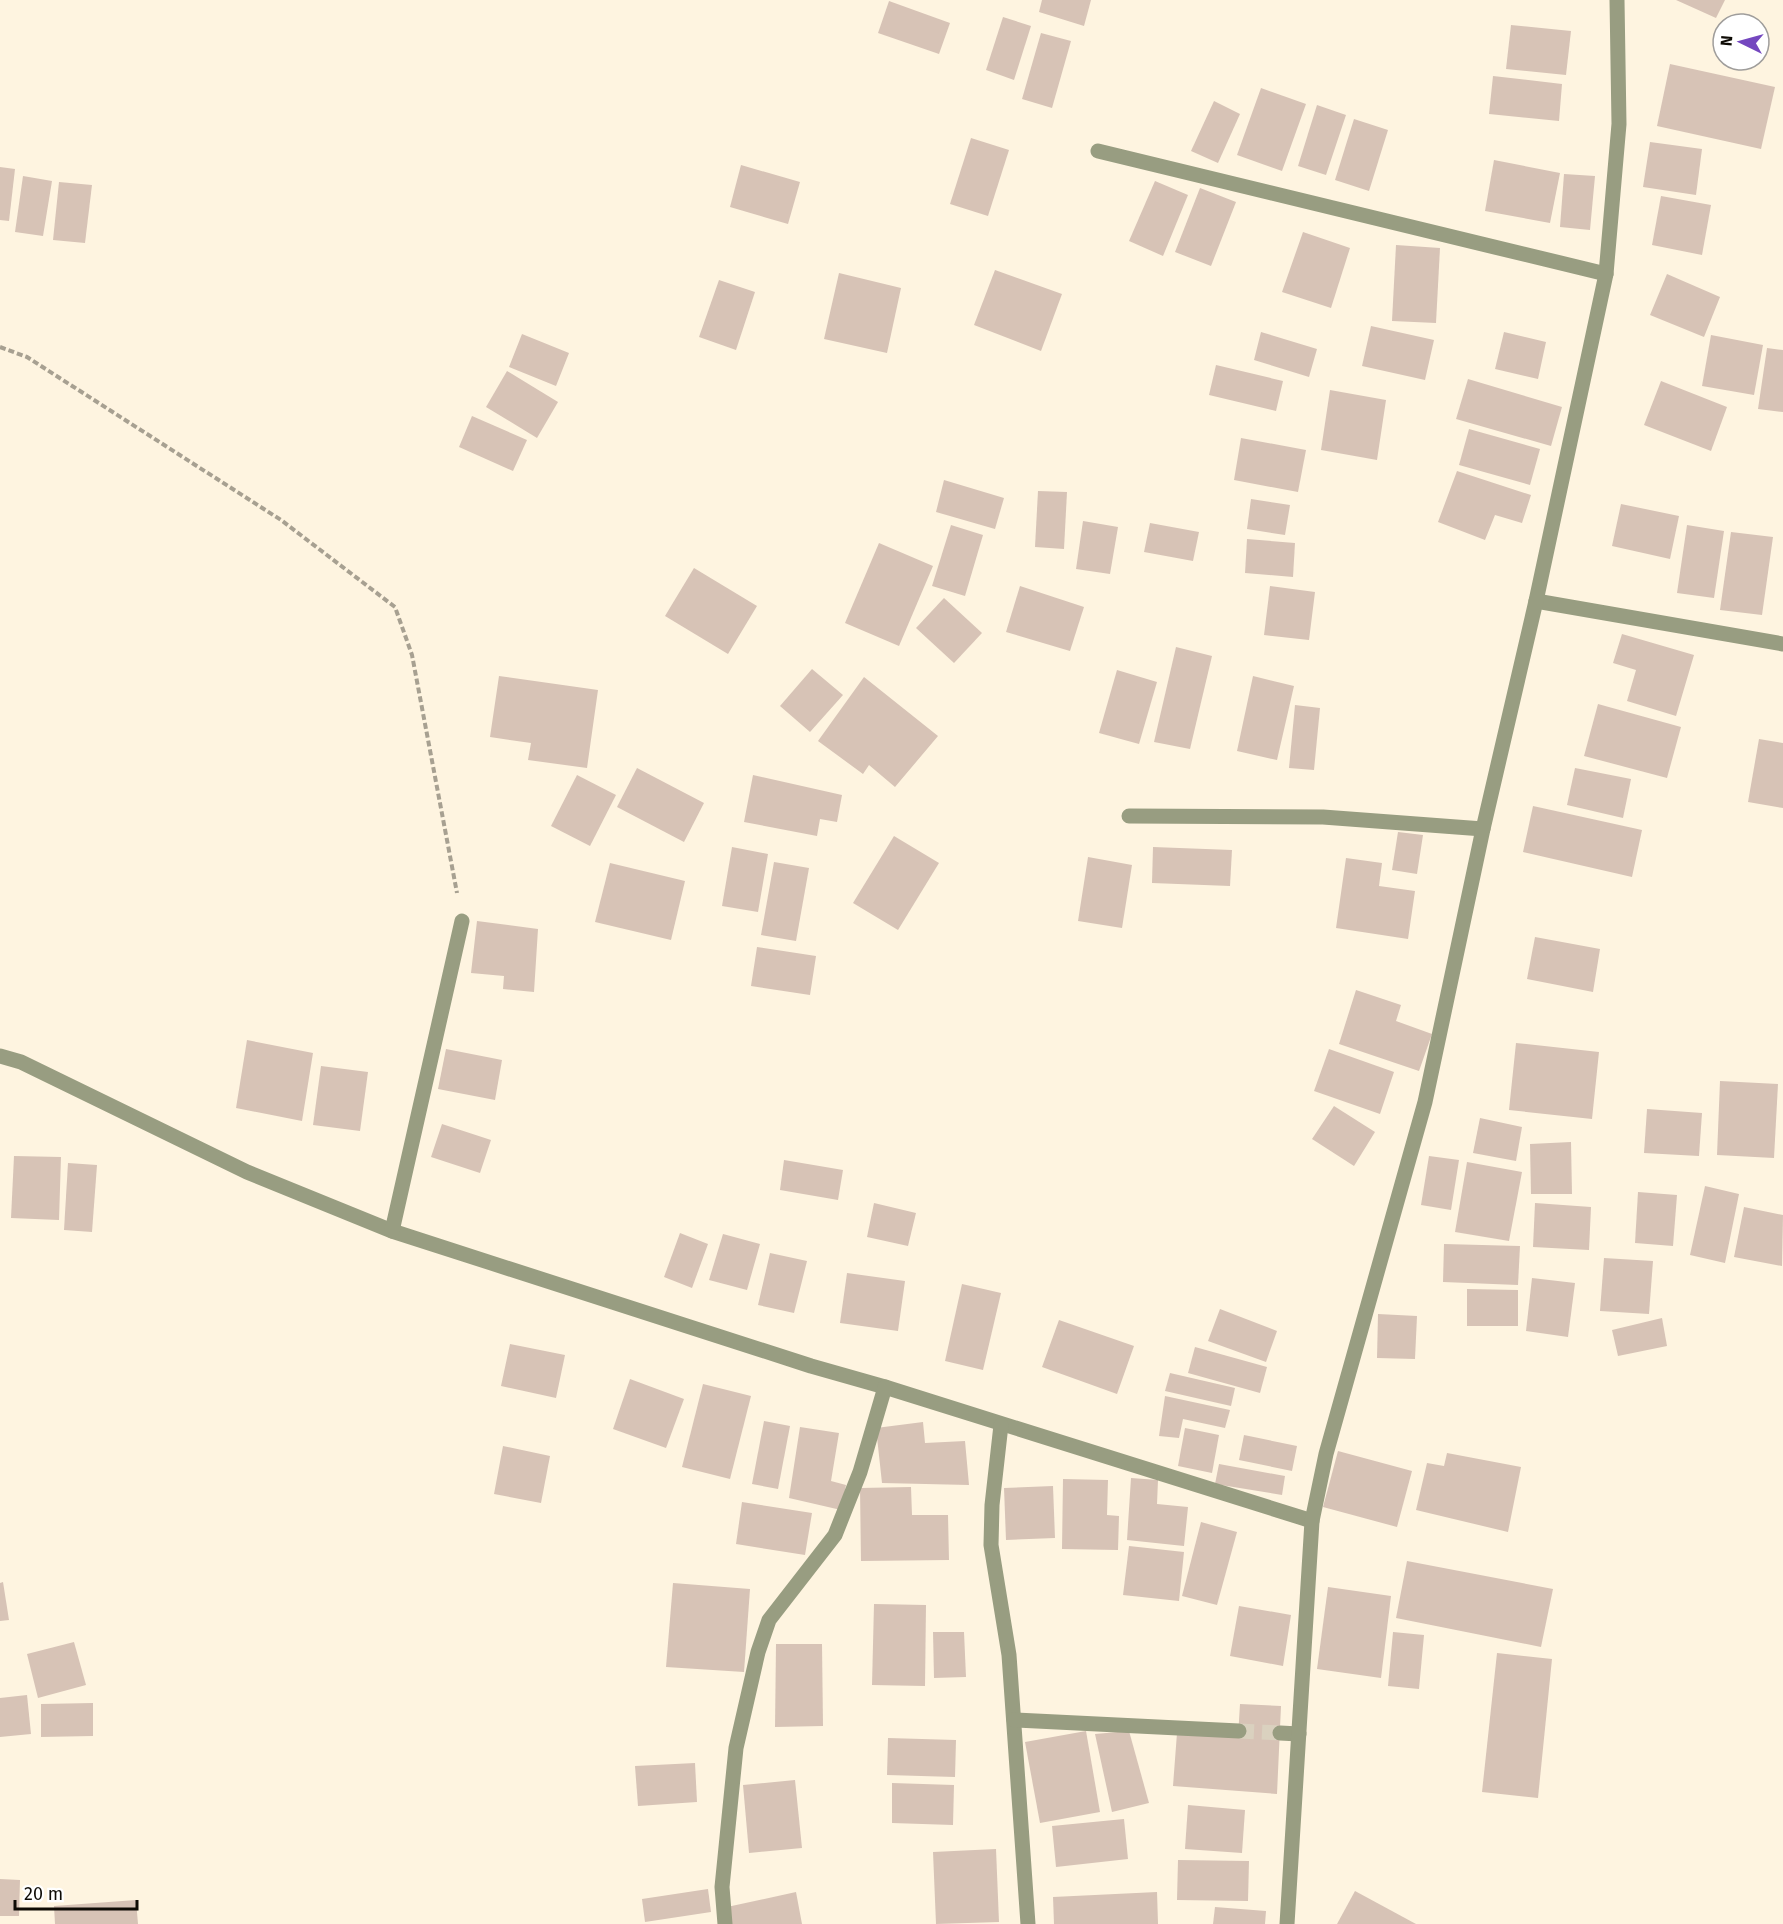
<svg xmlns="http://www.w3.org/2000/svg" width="1783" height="1924" viewBox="0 0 1783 1924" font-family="'Fira Sans',sans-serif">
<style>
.building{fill:#d7c3b6}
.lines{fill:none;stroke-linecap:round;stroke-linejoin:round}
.street-tunnel{stroke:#dad1bf;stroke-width:15;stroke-dasharray:15 8;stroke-linecap:butt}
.path{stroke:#a7a091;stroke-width:4;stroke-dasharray:6 3;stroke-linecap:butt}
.street{stroke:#989d81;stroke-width:15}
</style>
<rect width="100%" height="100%" fill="#fef4e0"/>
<g class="building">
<path d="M1042,0H1091L1084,26L1039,12Z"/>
<path d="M1676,0H1725L1716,18Z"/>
<path d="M889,1L950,23L939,54L878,33Z"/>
<path d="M1003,17L1031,26L1014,80L986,70Z"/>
<path d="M1511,25L1571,31L1566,75L1506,69Z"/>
<path d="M1041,33L1071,41L1052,108L1022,99Z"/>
<path d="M1670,64L1775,87L1761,149L1657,126Z"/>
<path d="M1493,76L1562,84L1559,121L1489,114Z"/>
<path d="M1261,88L1306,104L1282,171L1237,155Z"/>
<path d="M1214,101L1240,114L1218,163L1191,151Z"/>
<path d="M1317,105L1346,115L1326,175L1298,166Z"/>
<path d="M1354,119L1388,130L1369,191L1335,180Z"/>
<path d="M971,138L1009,150L988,216L950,204Z"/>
<path d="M1650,142L1702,149L1696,195L1643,187Z"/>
<path d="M1494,160L1560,173L1550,223L1485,211Z"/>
<path d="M741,165L800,182L788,224L730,207Z"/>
<path d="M0,167L15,169L9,221L0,220Z"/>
<path d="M1564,174L1595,176L1590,230L1560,227Z"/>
<path d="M23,176L52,181L43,236L15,232Z"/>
<path d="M1155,181L1188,195L1163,256L1129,241Z"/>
<path d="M59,182L92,185L85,243L53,240Z"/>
<path d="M1200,188L1236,202L1211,266L1175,252Z"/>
<path d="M1661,196L1711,205L1702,255L1652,245Z"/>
<path d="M1303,232L1350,248L1331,308L1282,292Z"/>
<path d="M1396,245L1440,248L1436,323L1392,321Z"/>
<path d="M995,270L1062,294L1041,351L974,325Z"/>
<path d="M839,273L901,288L887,353L824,339Z"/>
<path d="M1667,274L1720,297L1704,337L1650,315Z"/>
<path d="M719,280L755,292L736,350L699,337Z"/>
<path d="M1371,326L1434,340L1425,380L1362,366Z"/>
<path d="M1261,332L1317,349L1309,377L1254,360Z"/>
<path d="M1504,332L1546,342L1538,379L1495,369Z"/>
<path d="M522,334L569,353L556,386L509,367Z"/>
<path d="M1711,335L1763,345L1754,395L1702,386Z"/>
<path d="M1767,348L1783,350V412L1758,409Z"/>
<path d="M1216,365L1283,381L1276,411L1209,395Z"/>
<path d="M507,371L558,402L537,438L486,407Z"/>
<path d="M1468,379L1562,407L1551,446L1456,419Z"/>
<path d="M1661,381L1727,407L1711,451L1644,425Z"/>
<path d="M1330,390L1386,400L1377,460L1321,450Z"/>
<path d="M472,416L527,440L513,471L459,447Z"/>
<path d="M1469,429L1540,449L1530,485L1459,465Z"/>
<path d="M1241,438L1306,450L1298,492L1234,480Z"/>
<path d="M1457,471L1531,495L1522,523L1495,515L1485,540L1438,522Z"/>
<path d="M944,480L1004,498L995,529L936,512Z"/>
<path d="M1038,491L1067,492L1064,549L1035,547Z"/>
<path d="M1251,499L1290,505L1285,535L1247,529Z"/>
<path d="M1621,504L1679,516L1670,559L1612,546Z"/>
<path d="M1083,521L1118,527L1110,574L1076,569Z"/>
<path d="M1150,523L1199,532L1193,561L1144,552Z"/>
<path d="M951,525L983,535L965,596L932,586Z"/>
<path d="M1687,525L1724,531L1714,598L1677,593Z"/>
<path d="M1731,532L1773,537L1762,615L1720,610Z"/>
<path d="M1247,539L1295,543L1293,577L1245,573Z"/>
<path d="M879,543L933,566L899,646L845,623Z"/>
<path d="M694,568L757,606L728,654L665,616Z"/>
<path d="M1020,586L1084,607L1070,651L1006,632Z"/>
<path d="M1270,586L1315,592L1309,640L1264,635Z"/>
<path d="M944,598L982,633L954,663L916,628Z"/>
<path d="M1622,634L1694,655L1676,716L1627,701L1636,670L1613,663Z"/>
<path d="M1176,647L1212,656L1190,749L1154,742Z"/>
<path d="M812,669L843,695L810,732L780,706Z"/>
<path d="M1117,670L1157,682L1139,744L1099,733Z"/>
<path d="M499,676L598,690L587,768L528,760L531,743L490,737Z"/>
<path d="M1253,676L1294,686L1277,760L1237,751Z"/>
<path d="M864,677L938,736L895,787L869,765L863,774L818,741Z"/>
<path d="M1598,704L1681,727L1667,778L1584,756Z"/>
<path d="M1295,705L1320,708L1314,770L1289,768Z"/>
<path d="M1759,739L1783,743V808L1748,802Z"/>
<path d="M637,768L704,803L684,842L617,807Z"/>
<path d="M1575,768L1631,779L1623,818L1567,805Z"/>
<path d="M577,775L616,795L590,846L551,826Z"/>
<path d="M753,775L842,795L837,822L820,819L817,836L744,822Z"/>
<path d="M1533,806L1642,830L1632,877L1523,852Z"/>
<path d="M1398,832L1423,835L1417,874L1392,870Z"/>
<path d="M894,836L939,863L898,930L853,903Z"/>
<path d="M732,847L768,854L758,912L722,906Z"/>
<path d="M1153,847L1232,850L1230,886L1152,883Z"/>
<path d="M1088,857L1132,865L1122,928L1078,921Z"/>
<path d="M1346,858L1382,863L1379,886L1415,891L1408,939L1336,928Z"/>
<path d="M774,862L809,868L796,941L761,935Z"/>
<path d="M610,863L685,881L671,940L595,922Z"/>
<path d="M477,921L538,929L534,992L503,989L504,976L471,973Z"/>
<path d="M1535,937L1600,949L1593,992L1527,979Z"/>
<path d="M757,947L816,956L810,995L751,986Z"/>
<path d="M1356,990L1401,1005L1396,1021L1432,1034L1419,1071L1339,1044Z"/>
<path d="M247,1040L313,1053L302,1121L236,1108Z"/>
<path d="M1516,1043L1599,1052L1592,1119L1509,1110Z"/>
<path d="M446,1049L502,1060L495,1100L438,1089Z"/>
<path d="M1329,1049L1394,1072L1380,1114L1314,1091Z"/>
<path d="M321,1066L368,1072L360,1131L313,1125Z"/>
<path d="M1720,1081L1778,1084L1774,1158L1717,1155Z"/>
<path d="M1334,1106L1375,1132L1354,1166L1312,1139Z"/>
<path d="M1647,1109L1702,1113L1699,1156L1644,1153Z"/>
<path d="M1480,1118L1522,1127L1516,1161L1473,1153Z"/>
<path d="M442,1124L491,1140L480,1173L431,1157Z"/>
<path d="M1571,1142L1572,1194H1531L1530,1144Z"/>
<path d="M14,1156L61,1157L59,1220L11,1218Z"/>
<path d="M1429,1156L1459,1160L1451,1210L1421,1205Z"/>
<path d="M784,1160L843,1170L838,1200L780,1190Z"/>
<path d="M1467,1162L1522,1172L1509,1241L1455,1232Z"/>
<path d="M68,1163L97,1165L92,1232L64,1230Z"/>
<path d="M1705,1186L1739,1194L1725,1263L1690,1255Z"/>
<path d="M1638,1192L1677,1195L1673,1246L1635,1243Z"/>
<path d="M874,1203L916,1213L908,1246L867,1237Z"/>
<path d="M1535,1203L1591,1207L1589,1250L1533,1247Z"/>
<path d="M1744,1207L1783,1215L1782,1266L1734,1257Z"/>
<path d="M680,1233L708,1244L692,1288L664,1277Z"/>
<path d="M723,1234L760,1244L747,1290L709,1280Z"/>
<path d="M1444,1244L1520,1246L1518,1285L1443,1282Z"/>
<path d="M770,1253L807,1261L794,1313L758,1305Z"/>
<path d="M1604,1258L1653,1261L1649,1314L1600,1311Z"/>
<path d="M847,1273L905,1281L898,1331L840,1323Z"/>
<path d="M1532,1278L1575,1283L1568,1337L1526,1331Z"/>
<path d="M962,1284L1001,1293L983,1370L945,1361Z"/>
<path d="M1467,1289L1518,1290V1326H1467Z"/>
<path d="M1220,1309L1277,1331L1266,1362L1208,1341Z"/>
<path d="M1378,1314L1417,1316L1415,1359L1377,1358Z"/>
<path d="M1662,1318L1667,1346L1618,1356L1612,1330Z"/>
<path d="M1059,1320L1134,1346L1117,1394L1042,1367Z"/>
<path d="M510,1344L565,1355L556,1398L501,1386Z"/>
<path d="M1195,1347L1267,1367L1260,1393L1188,1373Z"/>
<path d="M1170,1373L1235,1388L1231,1406L1165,1391Z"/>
<path d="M630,1379L684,1399L666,1448L613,1429Z"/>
<path d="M703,1384L751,1396L730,1479L682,1467Z"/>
<path d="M1165,1396L1230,1410L1225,1428L1183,1419L1179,1438L1159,1436Z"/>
<path d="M764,1421L790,1426L778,1489L752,1484Z"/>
<path d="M923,1422L925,1443L965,1441L969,1485L882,1483L876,1428Z"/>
<path d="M800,1427L839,1433L831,1481L846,1485L841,1510L789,1498Z"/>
<path d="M1185,1428L1219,1435L1212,1473L1178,1466Z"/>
<path d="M1244,1435L1297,1446L1292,1471L1239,1460Z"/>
<path d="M503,1446L550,1456L541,1503L494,1494Z"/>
<path d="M1338,1451L1412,1471L1397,1527L1323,1507Z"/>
<path d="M1447,1453L1521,1467L1508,1532L1416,1510L1427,1463L1444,1466Z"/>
<path d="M1219,1464L1285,1476L1282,1495L1215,1484Z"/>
<path d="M1131,1478L1158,1480L1157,1504L1188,1507L1184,1546L1127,1540Z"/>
<path d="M1063,1479L1108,1480L1107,1515L1119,1516L1118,1550L1062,1549Z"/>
<path d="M1053,1486L1055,1538L1006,1540L1004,1488Z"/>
<path d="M911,1487L912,1515H948L949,1560L861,1561L860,1488Z"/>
<path d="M742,1502L812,1513L805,1555L736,1544Z"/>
<path d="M1201,1522L1237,1532L1217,1605L1182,1596Z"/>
<path d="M1129,1546L1184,1552L1179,1601L1123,1595Z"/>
<path d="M1407,1561L1553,1589L1541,1647L1396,1618Z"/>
<path d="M3,1582L9,1620L0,1621V1583Z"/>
<path d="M673,1583L750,1589L744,1672L666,1667Z"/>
<path d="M1328,1587L1391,1596L1381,1678L1317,1669Z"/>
<path d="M874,1604L926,1605L925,1686L872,1685Z"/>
<path d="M1239,1606L1291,1615L1283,1666L1230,1656Z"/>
<path d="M933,1632H964L966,1677L934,1678Z"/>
<path d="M1393,1632L1424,1635L1419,1689L1388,1686Z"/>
<path d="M74,1642L86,1685L38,1698L27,1654Z"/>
<path d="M776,1644H822L823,1726L775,1727Z"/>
<path d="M1497,1653L1552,1659L1538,1798L1482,1792Z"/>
<path d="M27,1695L31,1734L0,1737V1698Z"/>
<path d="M93,1703V1736L41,1737V1704Z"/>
<path d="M1240,1704L1281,1706L1277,1794L1173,1786L1177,1733L1238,1737Z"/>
<path d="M1086,1731L1100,1812L1040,1823L1025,1742Z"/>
<path d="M1129,1731L1149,1803L1112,1812L1095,1734Z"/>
<path d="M888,1738L956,1740L955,1777L887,1775Z"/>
<path d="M695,1763L697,1802L638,1806L635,1766Z"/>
<path d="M795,1780L802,1848L749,1853L743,1785Z"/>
<path d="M892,1783L954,1785L953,1825L892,1823Z"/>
<path d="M1188,1805L1245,1810L1242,1853L1185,1849Z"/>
<path d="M1124,1819L1128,1859L1056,1867L1052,1826Z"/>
<path d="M996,1849L999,1922L936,1924L933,1852Z"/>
<path d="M1178,1860L1249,1861L1248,1901L1177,1900Z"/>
<path d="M0,1879L20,1880L19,1916H0Z"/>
<path d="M708,1889L711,1912L645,1922L642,1899Z"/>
<path d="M1355,1891L1416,1924H1337Z"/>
<path d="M796,1892L802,1924H731L727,1907Z"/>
<path d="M1157,1892L1158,1924H1054L1053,1897Z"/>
<path d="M136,1900L138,1924H55L54,1906Z"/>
<path d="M1215,1907L1266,1911L1265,1924H1213Z"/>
</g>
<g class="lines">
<path class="street-tunnel" d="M1239,1731L1280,1733"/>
<path class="path" d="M0,347L27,357L281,520L395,607L412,655L457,893"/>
<g class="street">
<path d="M1098,151L1606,274"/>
<path d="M1536,601L1783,644"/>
<path d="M1129,816L1323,817L1483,829"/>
<path d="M0,1056L21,1062L247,1172L392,1231L811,1366L885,1387L1312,1521"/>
<path d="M392,1231L462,921"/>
<path d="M1001,1425L992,1505L991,1545L1009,1655L1028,1924"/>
<path d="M1014,1720L1239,1731"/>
<path d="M1280,1733L1299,1734"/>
<path d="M725,1924L722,1887L736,1748L758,1652L769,1620L835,1535L860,1472L885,1387"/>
<path d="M1287,1924L1312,1521L1326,1454L1425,1102L1483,829L1536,601L1606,274L1619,124L1617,0"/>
</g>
</g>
<g transform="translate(1741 42) rotate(275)"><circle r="28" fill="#ffffff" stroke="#9f9d9b" stroke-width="1.5"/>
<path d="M0-4.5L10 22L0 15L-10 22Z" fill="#7447bf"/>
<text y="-9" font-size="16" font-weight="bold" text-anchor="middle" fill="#0e0b05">N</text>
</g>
<path d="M15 1900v9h122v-9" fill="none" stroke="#0e0b05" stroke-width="3"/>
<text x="24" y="1900" font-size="18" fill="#0e0b05" stroke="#ffffff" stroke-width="4.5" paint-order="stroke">20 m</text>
</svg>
